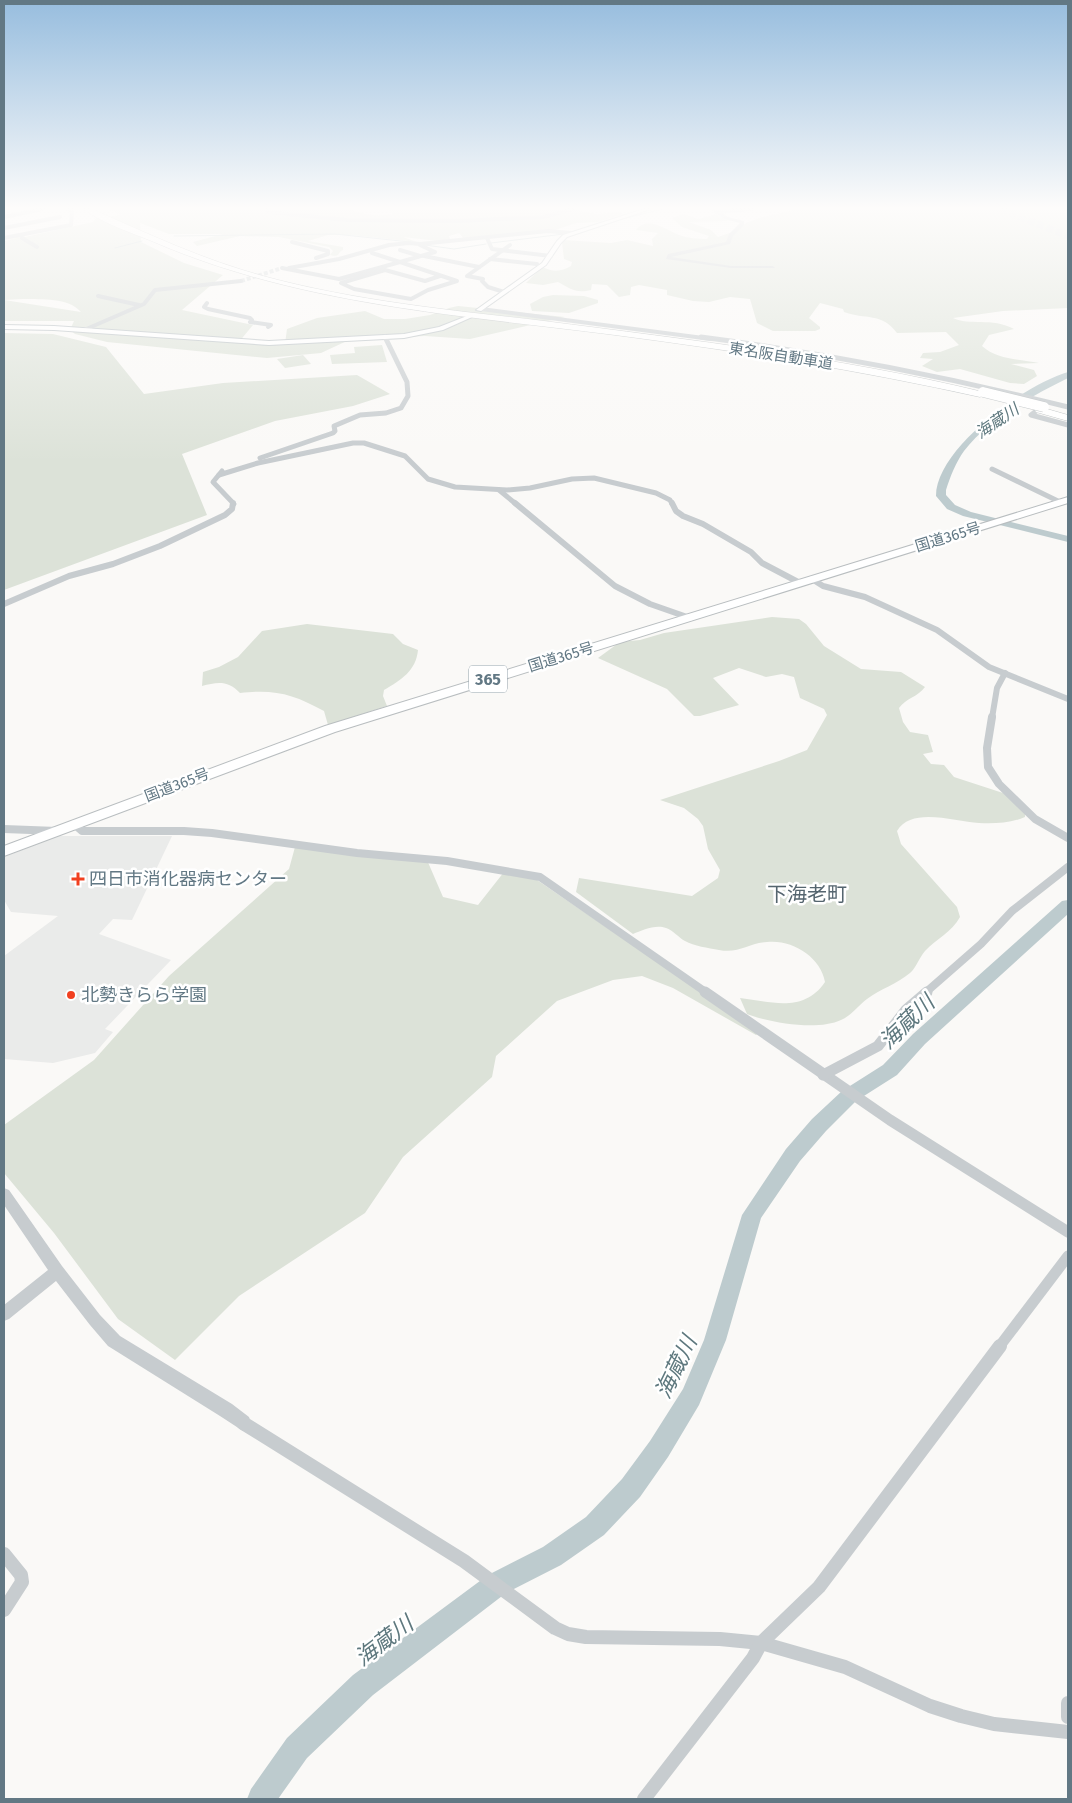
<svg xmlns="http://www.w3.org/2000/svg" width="1072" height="1803" viewBox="0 0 1072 1803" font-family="'Fira Sans','Noto Sans JP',sans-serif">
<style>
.built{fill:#eaebea}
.green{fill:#dce2d8;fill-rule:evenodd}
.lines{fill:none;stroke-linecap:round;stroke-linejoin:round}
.stream{stroke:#bdcbce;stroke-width:1}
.river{fill:#bdcbce;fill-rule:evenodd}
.minor-tunnel{stroke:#d4d9da;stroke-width:4;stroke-dasharray:4 2;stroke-linecap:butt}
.trunk-tunnel{stroke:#d4d9da;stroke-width:7;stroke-dasharray:7 3;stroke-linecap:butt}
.secondary-casing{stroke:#b6bec2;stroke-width:2}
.trunk-casing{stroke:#b9bec0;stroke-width:2}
.motorway-casing{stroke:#b9bec0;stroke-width:1}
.minor-far5{stroke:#c7cccf;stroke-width:4}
.minor-far4{stroke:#c7cccf;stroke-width:5}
.minor-far3{stroke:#c7cccf;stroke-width:6}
.minor-far2{stroke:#c7cccf;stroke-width:8}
.minor-far1{stroke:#c7cccf;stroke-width:11}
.minor{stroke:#c7cccf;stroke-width:14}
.tertiary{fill:#c7cccf;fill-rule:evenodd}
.secondary{fill:#fff;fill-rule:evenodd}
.trunk{fill:#fff;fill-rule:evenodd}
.motorway{fill:#fff;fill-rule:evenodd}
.motorway-bridge-casing{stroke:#b9bec0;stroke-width:11;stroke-linecap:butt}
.motorway-bridge{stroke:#fff;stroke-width:10}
.poi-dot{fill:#f14020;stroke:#fff;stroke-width:2}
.labels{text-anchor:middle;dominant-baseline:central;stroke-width:5;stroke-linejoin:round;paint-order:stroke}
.far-street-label{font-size:15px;fill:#627884;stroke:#fff}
.far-water-label{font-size:16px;font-style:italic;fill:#5e787e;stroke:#fff}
.shield{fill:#fff;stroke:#91a0a9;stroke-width:1}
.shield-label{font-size:16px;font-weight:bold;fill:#627884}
.poi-label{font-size:18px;fill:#627884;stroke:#fff;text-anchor:start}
.quarter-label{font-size:20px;fill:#55656f;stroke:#fff}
.near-water-label{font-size:22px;font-style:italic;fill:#5e787e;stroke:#fff}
</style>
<rect width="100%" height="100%" fill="#faf9f7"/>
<path class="built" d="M58,836H172L132,920L113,919L99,934L171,960L105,1029L113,1032L95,1053L53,1063L4,1059V956L58,916L11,912L4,900V857Z"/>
<g class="green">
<path d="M107,209H351C362,215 380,217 392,214L391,211L385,209H571L597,214L617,212L624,214L598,222L576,223L555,230L465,240L459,233L449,236L450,239L438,241L403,237L417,242L351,235H328L308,241L343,247V250C337,252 341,258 330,255L333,251L329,247L279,237L240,236L197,246L193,242L223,234H169L140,223L141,242L184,263L223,275L182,310L253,325L238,343L285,344L287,329L317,318L365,311L384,319H405L430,315L449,308L458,306L565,317L470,339L425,336L349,340L321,353L267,358L107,342L75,334L70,330L74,321H4V241L16,238L4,239L23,235L25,237L93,222L96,218L121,215ZM23,299C42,300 68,297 81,312L4,300Z"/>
<path d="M797,209H1068V308L1003,311L953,318C969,326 992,317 1014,329L989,335L982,346C997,360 1020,359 1039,363L1011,364L1034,370L1037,376L1024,384L1010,383L960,369L937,372L922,366L933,359L920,358L923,353L940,352L959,345L946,332L897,333C882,312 865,320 844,312L843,309L820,303L809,318L820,327V329L815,331H773L757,323L750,299L730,297L709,302L693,301L667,295V290L639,285L631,287L630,295L619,297L607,285L592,284L591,290C575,294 570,288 558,282L543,285L526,283L542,267C553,272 561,272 571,266L572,262L564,259L562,243L563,240L611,243L627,240L653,246L652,239L658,233L636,230C648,215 666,230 679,235C688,238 698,239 707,239L709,236L682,227L672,218L683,214L699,219L716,214L728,221L689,222L711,230L718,237L738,230L746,223L759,218Z"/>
<path d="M553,295L584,296L598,300V303L569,313L532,311L530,304L543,297Z"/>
<path d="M4,333L53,334L106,347L144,394L223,383L357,375L390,394L353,406L275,421L182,454L207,515L4,590Z"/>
<path d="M382,345L387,362L332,364L330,355L355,353L354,347Z"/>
<path d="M303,355L311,364L285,368L277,359Z"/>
<path d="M772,617L799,619L806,624L824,646L861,669L901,672L925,687C918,697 906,698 899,708L903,722L910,732L928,735L933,752L923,754L931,764L944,765L954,777L1003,793L1025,809V817C1012,823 993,824 979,823C955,822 912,806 897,831L901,844L957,907L960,917C952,932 936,939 925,951C919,958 916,968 910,973C897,984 880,989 867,999C858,1006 852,1015 841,1020C818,1031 770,1023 747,1014L740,998C772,1002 804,1013 825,982C821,957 792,939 767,942C748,943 739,954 719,950C708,948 694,946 685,941C679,938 673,930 666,928C656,924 642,930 633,934L576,892L579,878L692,896L718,878L720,870L708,849L703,826L698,819L684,808L660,800L779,761L807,750L827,715L824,709L800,698L794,677L782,674L766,677L739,668L713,678L739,705L700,716H694L667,689L598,658L620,642L640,640L664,633Z"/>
<path d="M307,624L393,634L403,644L418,650C416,671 401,680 384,690L383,696L387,706L328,725L324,711C293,694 275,689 240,693C228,680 217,682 202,686L203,672L219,667L238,657L262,631Z"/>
<path d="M295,847L427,860L443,897L478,905L504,872L537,880L760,1032L756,1035L673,988L642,976L613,980L557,1001L496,1056L492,1077L403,1157L365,1213L239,1296L175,1360L118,1319L54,1233L4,1173V1125L94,1060L169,976L289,869Z"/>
</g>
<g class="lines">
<g class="stream">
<path d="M593,226L663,209"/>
<path d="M569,233L583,229"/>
<path d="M174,236L335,234L410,242"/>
<path d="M491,243L564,234"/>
<path d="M425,245L454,249L486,244"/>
<path d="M115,248L142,241"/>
</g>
<g class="river">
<path d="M1068,372V378C1032,396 989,419 964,451C956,462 950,477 946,490V495L955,505L971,512L1068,536V542L963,516L947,509L936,496C936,448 1026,384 1068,372Z"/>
<path d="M1068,900V914L925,1044L897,1075L856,1101L826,1131L800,1161L761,1218L726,1340L699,1405L668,1457L640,1497L604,1535L561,1565L506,1593L373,1695L307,1758L278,1799H247L251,1789L287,1738L353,1675L488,1575L543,1547L586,1517L622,1479L650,1441L683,1389L704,1340L742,1215L786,1149L812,1119L842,1091L883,1065L913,1034L1062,901Z"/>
</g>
<path class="minor-tunnel" d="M241,281L279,269"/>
<path class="trunk-tunnel" d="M1000,209L1068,236"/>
<defs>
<g id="secondary">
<path d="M644,209H651L567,237L561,243L546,265L481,311L476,310L542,263L557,241L563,235Z"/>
<path d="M467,316L472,317L443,330L404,338L269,345L54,330L4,329V325L54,326L269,341L404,334L439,327Z"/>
</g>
<path id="trunk" d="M1068,497V503L335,732L4,856V846L325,726Z"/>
<g id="motorway">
<path d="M83,209H92C148,234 204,260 263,276C355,301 450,310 544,321C691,340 839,357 983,392L985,394L980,397C859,370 738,351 615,335C459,315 300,305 154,242C132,233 102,223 83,209Z"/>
<path d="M1040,407L1068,415V421L1036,412L1035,410Z"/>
</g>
</defs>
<use href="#secondary" class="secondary-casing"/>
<use href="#trunk" class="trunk-casing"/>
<use href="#motorway" class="motorway-casing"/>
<g class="minor-far5">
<path d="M266,209L268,212L347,220L458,221L543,217L574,209"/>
<path d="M717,212L752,209"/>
<path d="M4,217L43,209"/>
<path d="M4,228L60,217"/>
<path d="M4,238L71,225L72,211L68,209"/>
<path d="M22,238L37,247"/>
<path d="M487,238L492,249L551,256"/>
<path d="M292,242L328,251V254L316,258"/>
<path d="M400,250L420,256"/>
<path d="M372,253L400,262L435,252L420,245"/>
<path d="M424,256L479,267"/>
<path d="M490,259L537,264"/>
<path d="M282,268L339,279L400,262L457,281L428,290L411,299L354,289L341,283L385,270L425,281L440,276"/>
<path d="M289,268L339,259L389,245L409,243L420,244L548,231L571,233"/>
<path d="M504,292L488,287L482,281L483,279L467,276L510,245"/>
<path d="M98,296L139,305"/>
<path d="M207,303L204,307L208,309L250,318L252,320L250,322L271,325L268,327"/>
<path d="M481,309L711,339"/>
<path d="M84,330L144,304L155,290L241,281"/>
</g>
<g class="minor-far4">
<path d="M701,337C825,353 947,377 1068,407"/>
<path d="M1044,405L1031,415L1068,425"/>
<path d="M260,458L333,433L335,431L334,426L360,415L386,413L401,408L408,396L407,382L385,337"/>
<path d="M992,469L1060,502"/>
<path d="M222,471L213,482L234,504"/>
<path d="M219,475L258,463L353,443H364L405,456L428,479L455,487L507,490L530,488L572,479L594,478L656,493L670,500L672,504"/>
<path d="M499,490L516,504"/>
</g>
<g class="minor-far3">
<path d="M515,503L615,586L650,604L690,618"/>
<path d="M672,503L676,511L683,516L703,524L751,552L762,563L800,583"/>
<path d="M812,579L823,586L865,597L937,630L989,667L1068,699"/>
<path d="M4,604L69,576L113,564L160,546L225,515L232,509L233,503"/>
<path d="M992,718L997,688L1005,673"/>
</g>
<g class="minor-far2">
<path d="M992,717L987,748L988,767L999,784L1035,819L1068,838"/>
<path d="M74,824L82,831H184L212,833L357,853L447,861L540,877L707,993"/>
<path d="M4,829L57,831"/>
<path d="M925,993L981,944L1012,911L1068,867"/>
</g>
<g class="minor-far1">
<path d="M705,992L890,1120L1068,1232"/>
<path d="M823,1075L878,1046L906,1010L927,992"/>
<path d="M999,1347L1068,1256"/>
</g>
<g class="minor">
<path d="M243,1423L464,1561L555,1628L568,1634L586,1637L720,1639L761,1643L845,1667L930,1706L961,1716L994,1724L1068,1732"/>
<path d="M4,1554L21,1575L22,1582L4,1610"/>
<path d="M1068,1703V1717"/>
<path d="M644,1799L753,1658L761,1643L819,1587L1000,1346"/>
</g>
<g class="tertiary">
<path d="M710,209H715L728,217L744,221V225L733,236L730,244L671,257L731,266H773L775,268H731L666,259L668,254L726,242L729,234L740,223L724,219Z"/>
<path d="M4,1188L9,1190L62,1266L100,1315L120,1336L232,1404L249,1417L251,1423L249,1429L243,1431L220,1416L108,1346L90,1325L56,1281L9,1319L4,1321V1305L48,1270L4,1205Z"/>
</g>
<use href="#secondary" class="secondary"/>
<use href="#trunk" class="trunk"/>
<use href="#motorway" class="motorway"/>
<defs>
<path id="motorway-bridge" d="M983,392L1044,407"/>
</defs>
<use href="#motorway-bridge" class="motorway-bridge-casing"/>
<use href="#motorway-bridge" class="motorway-bridge"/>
</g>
<linearGradient id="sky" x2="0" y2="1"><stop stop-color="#97bdde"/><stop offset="0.45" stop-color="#fdfcfb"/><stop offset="1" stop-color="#fdfcfb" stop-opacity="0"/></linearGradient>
<rect width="1072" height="462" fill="url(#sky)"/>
<g class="poi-dot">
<path d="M75.5 871.5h5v5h5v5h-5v5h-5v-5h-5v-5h5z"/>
<circle cx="71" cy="995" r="5"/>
</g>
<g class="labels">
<g class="far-street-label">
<text transform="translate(781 356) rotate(9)">東名阪自動車道</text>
<text transform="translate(948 537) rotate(-17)">国道365号</text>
<text transform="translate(561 657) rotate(-17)">国道365号</text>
<text transform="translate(177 785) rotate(-21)">国道365号</text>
</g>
<g class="far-water-label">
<text transform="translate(997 421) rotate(-34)">海蔵川</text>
</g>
<rect class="shield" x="469" y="665.5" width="38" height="27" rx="4"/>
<g class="shield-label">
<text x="488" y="679">365</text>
</g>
<g class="poi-label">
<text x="89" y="879">四日市消化器病センター</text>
<text x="81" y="995">北勢きらら学園</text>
</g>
<g class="quarter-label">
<text x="807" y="894">下海老町</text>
</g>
<g class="near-water-label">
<text transform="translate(907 1022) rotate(-44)">海蔵川</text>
<text transform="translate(676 1367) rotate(-64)">海蔵川</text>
<text transform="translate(384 1641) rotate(-37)">海蔵川</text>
</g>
</g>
<rect width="1072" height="1803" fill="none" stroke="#627884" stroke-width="10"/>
</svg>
